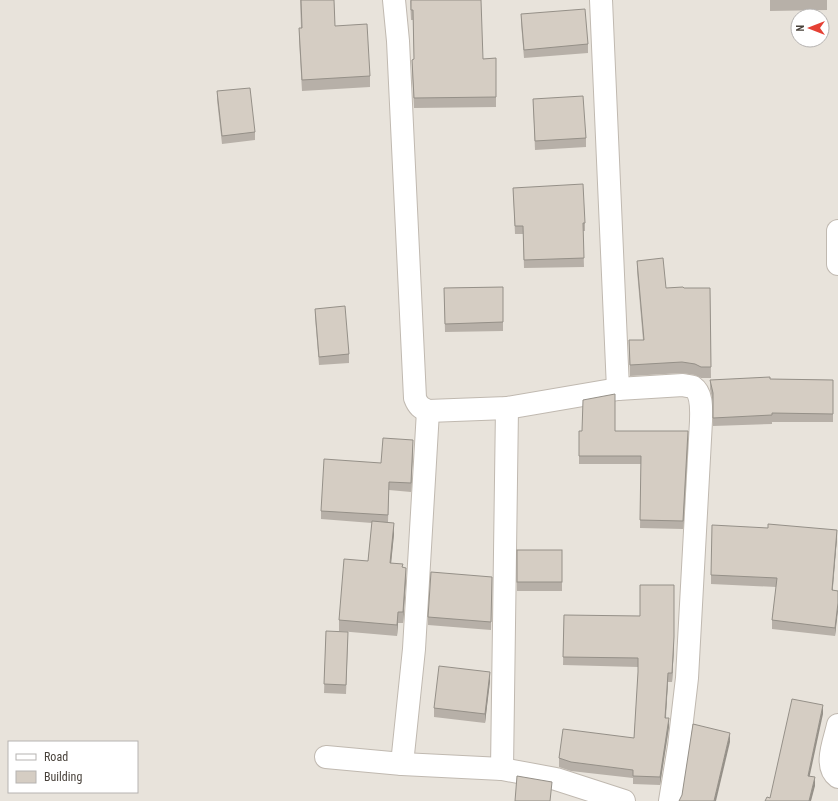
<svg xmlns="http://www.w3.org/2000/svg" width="838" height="801" viewBox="0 0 838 801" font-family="'Roboto Condensed',sans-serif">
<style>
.residential{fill:#e8e3db;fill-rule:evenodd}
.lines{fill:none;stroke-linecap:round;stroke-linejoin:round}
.street-casing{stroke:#c0b9b0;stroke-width:24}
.street{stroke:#fff;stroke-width:22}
.wall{fill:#b7b0a8}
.shaded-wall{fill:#959088}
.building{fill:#d5cdc3;stroke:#959088}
</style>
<rect width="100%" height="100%" fill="#f5f2ed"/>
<path class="residential" d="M0,0H838V801H0ZM798,16H822V40H798ZM9,742H137V792H9Z"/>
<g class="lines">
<defs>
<g id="street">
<path d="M394,0L398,41L415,398C418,406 421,408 428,411L507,408L618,389L683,385C686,386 690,386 693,387C703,394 701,411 701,421L687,678L679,746L670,801"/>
<path d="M601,0L618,389"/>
<path d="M838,231V264"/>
<path d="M838,725C835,740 823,766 838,777"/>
<path d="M326,757L402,764L502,769L556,779L624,801"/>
<path d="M402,764L414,649L428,411"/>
<path d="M502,769L507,408"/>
</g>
</defs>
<use href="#street" class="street-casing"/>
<use href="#street" class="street"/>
</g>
<g class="wall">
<path d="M300,0H334L335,26L370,76V87L302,91L299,39V28H301Z"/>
<path d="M410,0L483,59L496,58V107L414,108L412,70V60L414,59L413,20H411Z"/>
<path d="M770,0H827V10L770,11Z"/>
<path d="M521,14L588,44V53L524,58L521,23Z"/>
<path d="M217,91L255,132V140L222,144L217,100Z"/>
<path d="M533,99L586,138V147L535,150Z"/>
<path d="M513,188L585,223V231H583L584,267L524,268L523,234H515Z"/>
<path d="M637,261L666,288H710L711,378H701L695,375L682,373L630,376L629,340H643L637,271Z"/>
<path d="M503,287V331L445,332L444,288Z"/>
<path d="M315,309L349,354V363L319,365L315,317Z"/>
<path d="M770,379L833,380V422H772V424L713,426V402L710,389V380Z"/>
<path d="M579,431H615L688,439L683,529L640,528L641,464H579Z"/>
<path d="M413,448L411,492L389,490L388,522L394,534L391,563L403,567L406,578L403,623H398L397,636L339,631V620L368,561L372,523L321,519V511L381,463Z"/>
<path d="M837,538L832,590L838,591L835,636L772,629V620L776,587L711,584V575Z"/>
<rect x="517" y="550" width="45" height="41"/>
<path d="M492,577L491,630L428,625V617Z"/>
<path d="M564,615L674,646L672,682H668L666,718L669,727L660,785L633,784V778L571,771L559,767V758L634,738L638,675V667L563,665Z"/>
<path d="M326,631L348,640L346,694L324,693Z"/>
<path d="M490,681L485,723L434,717V708Z"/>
</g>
<g class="shaded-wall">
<path d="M688,431V439L683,529V521Z"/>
<path d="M413,440V448L411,492V483Z"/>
<path d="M394,523V534L390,574V563Z"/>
<path d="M837,530V538L832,599V590Z"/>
<path d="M406,568V578L403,623V612Z"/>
<path d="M838,603V611L835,636V628Z"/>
<path d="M398,612V623L397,636V625Z"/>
<path d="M674,637V646L672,682V673Z"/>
<path d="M490,672V681L485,723V714Z"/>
<path d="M668,673V682L665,726V718Z"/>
<path d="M823,705V714L808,784V776Z"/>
<path d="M669,718V727L660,785V777Z"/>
<path d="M730,733V742L716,801H714Z"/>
<path d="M815,777V786L811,801H809Z"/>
</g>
<g class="building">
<path d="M301,0H334L335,26L367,24L370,76L302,80L299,28H302Z"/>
<path d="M411,0H481L483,59L496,58V97L414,98L412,60L414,59L413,10H411Z"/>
<path d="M585,9L588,44L524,50L521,14Z"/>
<path d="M250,88L255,132L222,136L217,91Z"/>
<path d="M583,96L586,138L535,141L533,99Z"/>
<path d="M583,184L585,223H583L584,258L524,260L523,226H515L513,188Z"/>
<path d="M663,258L666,288L683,287L684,288H710L711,367H701L695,364L682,362L630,365L629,340H644L637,261Z"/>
<path d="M503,287V322L445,324L444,288Z"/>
<path d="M345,306L349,354L319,357L315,309Z"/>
<path d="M770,377V379L833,380V414L772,413V415L713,418V393L710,380Z"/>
<path d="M615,394V431H688L683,521L640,520L641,456H579V431H582L583,400Z"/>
<path d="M383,438L413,440L411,483L389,482L388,515L321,511L324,459L381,463Z"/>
<path d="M372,521L394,523L390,563L403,564L402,567L406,568L403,612H398L397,625L339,620L344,559L368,561Z"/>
<path d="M768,524L837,530L832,590L838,591V603L835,628L772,620L777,578L711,575L712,525L768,528Z"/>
<rect x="517" y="550" width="45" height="32"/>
<path d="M431,572L492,577L491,622L428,617Z"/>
<path d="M640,585H674V637L672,673H668L665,718H669L660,777L633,776V770L571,762L559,758L563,729L634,738L638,672V658L563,657L564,615L640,616Z"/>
<path d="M326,631L348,632L346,685L324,684Z"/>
<path d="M439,666L490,672L485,714L434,708Z"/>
<path d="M792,699L823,705L808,776L815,777L809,801H765L767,797L770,798Z"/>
<path d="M693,724L730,733L714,801H679L682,795Z"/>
<path d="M517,776L552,782L550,801H515Z"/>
</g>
<rect x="8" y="741" width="130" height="52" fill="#ffffff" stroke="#b6b3b1"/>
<rect x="16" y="754" width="20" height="6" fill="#ffffff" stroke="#b6b3b1"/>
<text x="44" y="761" font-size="12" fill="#49423b">Road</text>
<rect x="16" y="771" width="20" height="12" fill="#d5cdc3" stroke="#b6b3b1"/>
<text x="44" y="781" font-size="12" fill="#49423b">Building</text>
<g transform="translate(810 28) rotate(270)"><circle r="19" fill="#ffffff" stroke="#b6b3b1"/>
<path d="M0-3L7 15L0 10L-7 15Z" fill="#e54034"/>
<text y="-6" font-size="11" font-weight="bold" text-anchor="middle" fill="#49423b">N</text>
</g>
</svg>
